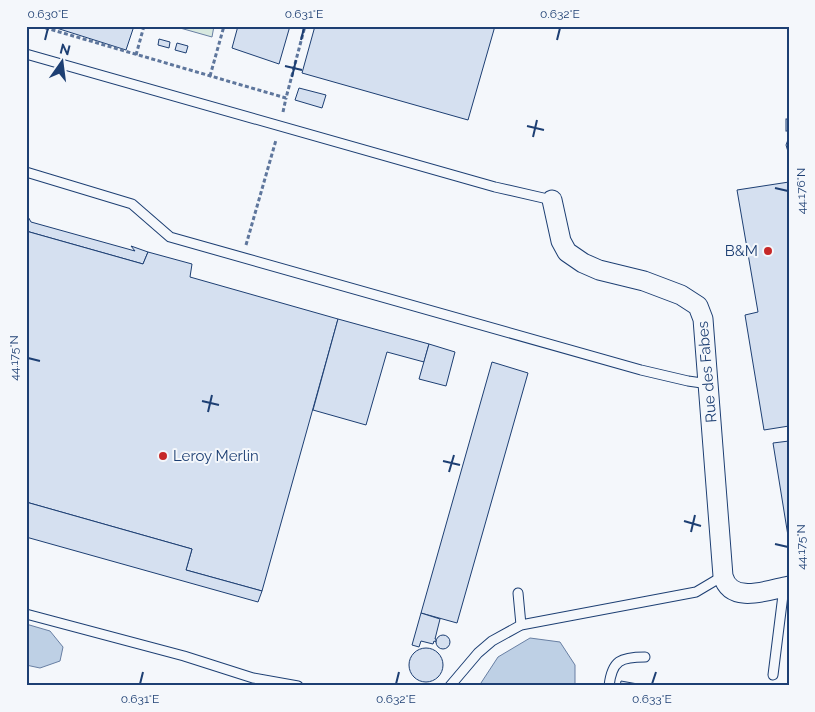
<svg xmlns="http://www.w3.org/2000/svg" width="815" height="712" viewBox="0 0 815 712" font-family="Raleway,sans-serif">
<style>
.green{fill:#d7e8df;stroke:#687fa3}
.water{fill:#bed0e5;stroke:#687fa3}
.building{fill:#d5e0f0;stroke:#1d3f73}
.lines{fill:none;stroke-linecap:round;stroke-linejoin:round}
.service-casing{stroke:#1d3f73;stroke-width:11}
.minor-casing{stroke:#1d3f73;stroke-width:21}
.path{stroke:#5e769c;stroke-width:3;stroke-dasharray:4 2.5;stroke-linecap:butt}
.service{stroke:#f4f7fb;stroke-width:9}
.minor{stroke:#f4f7fb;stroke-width:19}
.ticks{fill:none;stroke:#1d3f73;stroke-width:2}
.poi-dot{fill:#c62828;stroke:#f4f7fb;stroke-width:2}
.labels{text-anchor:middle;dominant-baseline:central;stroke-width:4;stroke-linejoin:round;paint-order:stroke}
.poi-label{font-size:15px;fill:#1d3f73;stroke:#f4f7fb;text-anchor:end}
.street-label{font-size:15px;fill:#1d3f73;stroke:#f4f7fb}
.neatline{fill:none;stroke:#1d3f73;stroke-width:2}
.ticks-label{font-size:12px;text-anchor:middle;fill:#1d3f73}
</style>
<rect width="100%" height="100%" fill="#f4f7fb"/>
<path class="green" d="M173,26H214L212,37Z"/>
<g class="water">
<path d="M26,624L50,631L63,647L60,661L40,668L26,665Z"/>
<path d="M530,638L560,642L575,665V686H479L498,657Z"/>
</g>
<g class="building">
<path d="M50,26H134L126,50Z"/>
<path d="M238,26H290L279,64L232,48Z"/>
<path d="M315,26H495L468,120L302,73Z"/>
<path d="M159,39L170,42L169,48L158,45Z"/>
<path d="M177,43L188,46L186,53L175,50Z"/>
<path d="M299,88L326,95L322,108L295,100Z"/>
<rect x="786" y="119" width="3" height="12"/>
<path d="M789,137V155L786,145Z"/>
<path d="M789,182V426L764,430L745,315L758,312L737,190Z"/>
<path d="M26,213L31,222L135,251L131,246L148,252L143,264L26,231Z"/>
<path d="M26,231L143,264L148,252L192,264L190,277L338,319L262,591L186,570L192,549L26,502Z"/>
<path d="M338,319L429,344L424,362L387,352L366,425L313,410Z"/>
<path d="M429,344L455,352L446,386L419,379Z"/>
<path d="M492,362L528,373L457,623L421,613Z"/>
<path d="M789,441V542L773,443Z"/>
<path d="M26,502L192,549L186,570L262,591L258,602L26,537Z"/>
<path d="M421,613L440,619L435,639H436V642L434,641L433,644L421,641L419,647L412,645Z"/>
<circle cx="443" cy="642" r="7"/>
<circle cx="426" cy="665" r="17"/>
<path d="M621,681L649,686H620Z"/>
</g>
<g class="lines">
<defs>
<g id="service">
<path d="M26,54L495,187L552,200"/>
<path d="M26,172L132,204L170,237L641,370L688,381L709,384"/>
<path d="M518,593L521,625"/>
<path d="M26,614L184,656L253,678L298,686"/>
<path d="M773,675L784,587"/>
<path d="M450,686L478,653L492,641L521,625L696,592L723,576"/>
<path d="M609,686C612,660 621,657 645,657"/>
</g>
<path id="minor" d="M552,200L561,241L567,252L583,263L599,270L644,281L681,295L698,306L703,319L723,576C731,605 768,590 789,586"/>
</defs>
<use href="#service" class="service-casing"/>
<use href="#minor" class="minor-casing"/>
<g class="path">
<path d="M39,26L286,98L305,26"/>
<path d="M136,55L144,26"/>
<path d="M210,76L224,26"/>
<path d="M283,112L286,98"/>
<path d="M246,245L276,140"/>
</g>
<use href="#service" class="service"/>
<use href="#minor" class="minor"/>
</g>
<path class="ticks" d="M45,40L48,28M301,40L304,28M557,40L560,28M285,66L302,70M292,77L296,60M527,126L544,130M533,137L537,120M775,188L788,191M28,358L40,361M202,401L219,405M208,412L212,395M443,461L460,465M449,472L454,455M684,521L701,526M691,532L695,515M775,544L788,547M140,684L143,672M396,684L399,672M652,684L656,672"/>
<g class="poi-dot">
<circle cx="768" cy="251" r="5"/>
<circle cx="163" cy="456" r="5"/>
</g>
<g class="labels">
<g class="poi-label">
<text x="758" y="251">B&amp;M</text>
<text x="173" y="456" text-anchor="start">Leroy Merlin</text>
</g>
<g class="street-label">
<text transform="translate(707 372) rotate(-95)">Rue des Fabes</text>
</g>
</g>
<rect width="815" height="712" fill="none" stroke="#f4f7fb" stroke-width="55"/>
<g transform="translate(62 62) rotate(14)" stroke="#f4f7fb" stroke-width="4" paint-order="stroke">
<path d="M0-4L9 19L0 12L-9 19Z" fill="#1d3f73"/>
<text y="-8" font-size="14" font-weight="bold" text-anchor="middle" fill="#1d3f73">N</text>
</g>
<rect x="28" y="28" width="760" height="656" class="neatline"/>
<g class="ticks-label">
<text x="48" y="18">0.630°E</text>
<text x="304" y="18">0.631°E</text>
<text x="560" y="18">0.632°E</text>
<text transform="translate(801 191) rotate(-90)" y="4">44.176°N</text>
<text transform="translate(14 358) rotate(-90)" y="4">44.175°N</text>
<text transform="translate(801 547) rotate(-90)" y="4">44.175°N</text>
<text x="140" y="703">0.631°E</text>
<text x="396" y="703">0.632°E</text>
<text x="652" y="703">0.633°E</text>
</g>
</svg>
